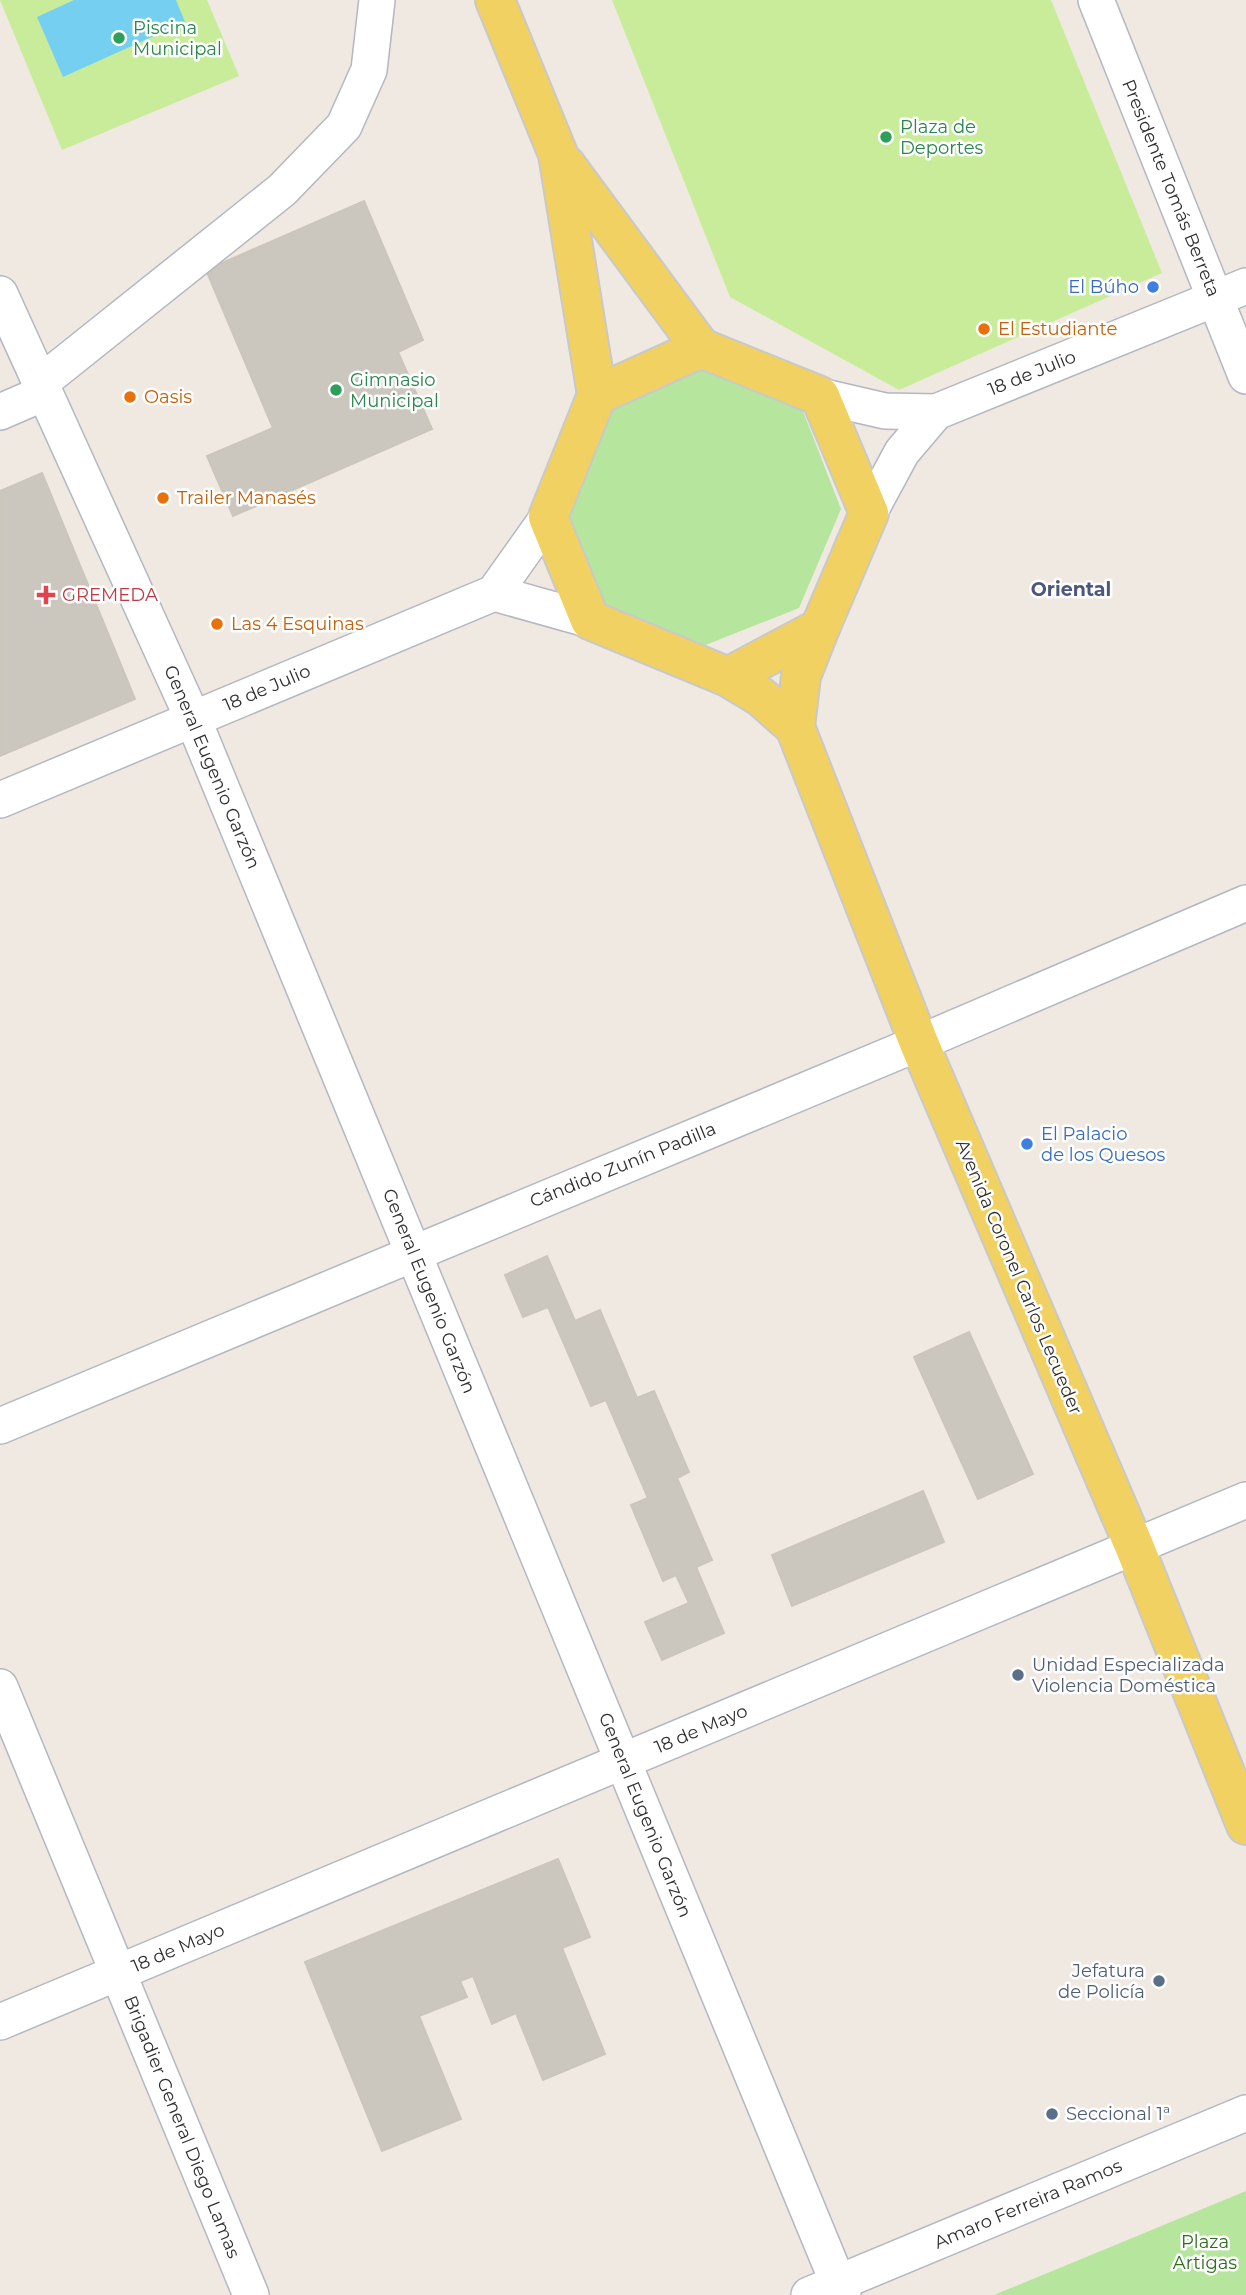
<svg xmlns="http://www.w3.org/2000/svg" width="1246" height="2295" viewBox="0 0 1246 2295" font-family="Montserrat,sans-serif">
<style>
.green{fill:#b6e59e}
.pitch{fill:#c9ec9a}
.water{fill:#75cff0}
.building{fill:#cbc7bf;stroke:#cbc5ba;stroke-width:2}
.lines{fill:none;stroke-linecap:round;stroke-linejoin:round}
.minor-casing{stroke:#b4b7c1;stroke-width:38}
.primary-casing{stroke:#c9c9c9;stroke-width:42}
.minor{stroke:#fff;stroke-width:35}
.primary{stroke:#f2d163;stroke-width:38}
.leisure-dot{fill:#2e9e5b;stroke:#fff;stroke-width:2.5}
.shop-dot{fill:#3f7fe0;stroke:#fff;stroke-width:2.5}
.food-dot{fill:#e8710a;stroke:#fff;stroke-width:2.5}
.health-dot{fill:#e0444e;stroke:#fff;stroke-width:2.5}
.service-dot{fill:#5c6f8a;stroke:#fff;stroke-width:2.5}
.labels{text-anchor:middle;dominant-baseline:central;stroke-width:5;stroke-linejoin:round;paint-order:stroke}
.leisure-label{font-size:18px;fill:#27864d;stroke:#fff;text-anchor:start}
.street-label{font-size:18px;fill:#2e2e2e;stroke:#fff}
.shop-label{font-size:18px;fill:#366cbe;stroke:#fff;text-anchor:end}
.food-label{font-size:18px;fill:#c56008;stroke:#fff;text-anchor:start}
.health-label{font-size:18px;fill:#be3a42;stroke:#fff;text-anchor:start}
.service-label{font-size:18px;fill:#4e5e75;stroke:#fff;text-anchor:start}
.park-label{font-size:18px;fill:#2c6e1b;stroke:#fff}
.neighbourhood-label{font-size:19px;font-weight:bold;fill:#4d5680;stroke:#fff}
</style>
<rect width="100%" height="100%" fill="#efe9e1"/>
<g class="green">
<path d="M704,369L803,411L841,509L799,608L703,646L606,607L566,508L607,408Z"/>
<path d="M1246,2191V2295H994Z"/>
</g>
<g class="pitch">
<path d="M0,0H207L239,76L62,150Z"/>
<path d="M612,0H1051L1162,273L899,390L730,297Z"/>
</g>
<path class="water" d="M74,0H176L185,22L63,77L37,17Z"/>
<g class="building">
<path d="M364,201L423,340L398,352L432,429L233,516L207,456L273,428L206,270Z"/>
<path d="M42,473L135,699L0,756V491Z"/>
<path d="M547,1256L575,1321L600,1310L637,1398L654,1391L689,1472L677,1478L712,1560L696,1567L724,1633L662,1660L645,1622L689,1603L676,1575L663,1581L631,1505L648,1498L606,1400L591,1406L548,1307L523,1317L505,1275Z"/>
<path d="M969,1332L1033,1474L978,1499L914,1357Z"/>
<path d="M923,1491L944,1542L792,1606L772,1555Z"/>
<path d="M558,1859L590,1937L562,1948L605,2054L543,2080L516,2013L492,2024L473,1976L460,1981L467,1997L419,2016L461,2119L382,2151L305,1962Z"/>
</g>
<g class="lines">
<defs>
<g id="minor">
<path d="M1096,0L1246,376"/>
<path d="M0,294L193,719L843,2295"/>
<path d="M39,384L282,190L344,126L369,70L377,0"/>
<path d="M820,396L885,411L936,412L1246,286"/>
<path d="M0,412L44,393"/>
<path d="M869,513L902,452L936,412"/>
<path d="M494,593L590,620"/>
<path d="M0,800L494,593L548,517"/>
<path d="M0,1426L919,1043L1246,903"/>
<path d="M0,1687L251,2295"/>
<path d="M0,2022L1246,1500"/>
<path d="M809,2295L1246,2113"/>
</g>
<g id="primary">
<path d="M495,0L558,154L597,395"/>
<path d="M565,164L701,348"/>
<path d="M728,677L820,628L869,513L820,396L701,348L597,395L548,517L590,620L728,677L761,697L795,727L919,1043L1135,1548L1246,1825"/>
<path d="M795,727L801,676L820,628"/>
</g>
</defs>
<use href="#minor" class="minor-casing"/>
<use href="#primary" class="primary-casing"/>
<use href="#minor" class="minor"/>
<use href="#primary" class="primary"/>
</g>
<g class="leisure-dot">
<circle cx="119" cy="38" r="7"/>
<circle cx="886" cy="137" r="7"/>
<circle cx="336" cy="390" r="7"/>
</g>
<g class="shop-dot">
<circle cx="1153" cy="287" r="7"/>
<circle cx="1027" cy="1144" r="7"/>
</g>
<g class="food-dot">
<circle cx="984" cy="329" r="7"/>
<circle cx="130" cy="397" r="7"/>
<circle cx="163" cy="498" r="7"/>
<circle cx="217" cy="624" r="7"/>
</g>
<path class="health-dot" d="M42.5 584.5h7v7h7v7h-7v7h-7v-7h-7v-7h7z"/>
<g class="service-dot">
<circle cx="1018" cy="1675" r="7"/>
<circle cx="1159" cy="1981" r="7"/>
<circle cx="1052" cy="2114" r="7"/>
</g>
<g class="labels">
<g class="leisure-label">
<text x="133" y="28">Piscina<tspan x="133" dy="21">Municipal</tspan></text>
<text x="900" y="127">Plaza de<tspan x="900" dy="21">Deportes</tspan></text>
<text x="350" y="380">Gimnasio<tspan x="350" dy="21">Municipal</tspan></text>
</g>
<g class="street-label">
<text transform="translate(1171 188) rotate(68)">Presidente Tomás Berreta</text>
<text transform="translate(1032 373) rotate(-22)">18 de Julio</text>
<text transform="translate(267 688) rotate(-23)">18 de Julio</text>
<text transform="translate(212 767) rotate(67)">General Eugenio Garzón</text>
<text transform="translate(623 1165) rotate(-22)">Cándido Zunín Padilla</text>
<text transform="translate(1019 1277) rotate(67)">Avenida Coronel Carlos Lecueder</text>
<text transform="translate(429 1291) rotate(68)">General Eugenio Garzón</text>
<text transform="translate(701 1729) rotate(-23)">18 de Mayo</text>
<text transform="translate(645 1815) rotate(68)">General Eugenio Garzón</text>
<text transform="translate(178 1948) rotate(-23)">18 de Mayo</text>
<text transform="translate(182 2127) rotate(68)">Brigadier General Diego Lamas</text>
<text transform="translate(1028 2204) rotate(-23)">Amaro Ferreira Ramos</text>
</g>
<g class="shop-label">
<text x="1139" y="287">El Búho</text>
<text x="1041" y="1134" text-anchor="start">El Palacio<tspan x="1041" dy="21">de los Quesos</tspan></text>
</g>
<g class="food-label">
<text x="998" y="329">El Estudiante</text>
<text x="144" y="397">Oasis</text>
<text x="177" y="498">Trailer Manasés</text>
<text x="231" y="624">Las 4 Esquinas</text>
</g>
<g class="health-label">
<text x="62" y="595">GREMEDA</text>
</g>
<g class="service-label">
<text x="1032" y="1665">Unidad Especializada<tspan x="1032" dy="21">Violencia Doméstica</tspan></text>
<text x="1145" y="1971" text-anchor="end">Jefatura<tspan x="1145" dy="21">de Policía</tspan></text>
<text x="1066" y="2114">Seccional 1ª</text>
</g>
<g class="park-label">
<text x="1205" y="2242">Plaza<tspan x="1205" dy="21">Artigas</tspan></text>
</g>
<g class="neighbourhood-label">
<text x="1071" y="589">Oriental</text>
</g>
</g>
</svg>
